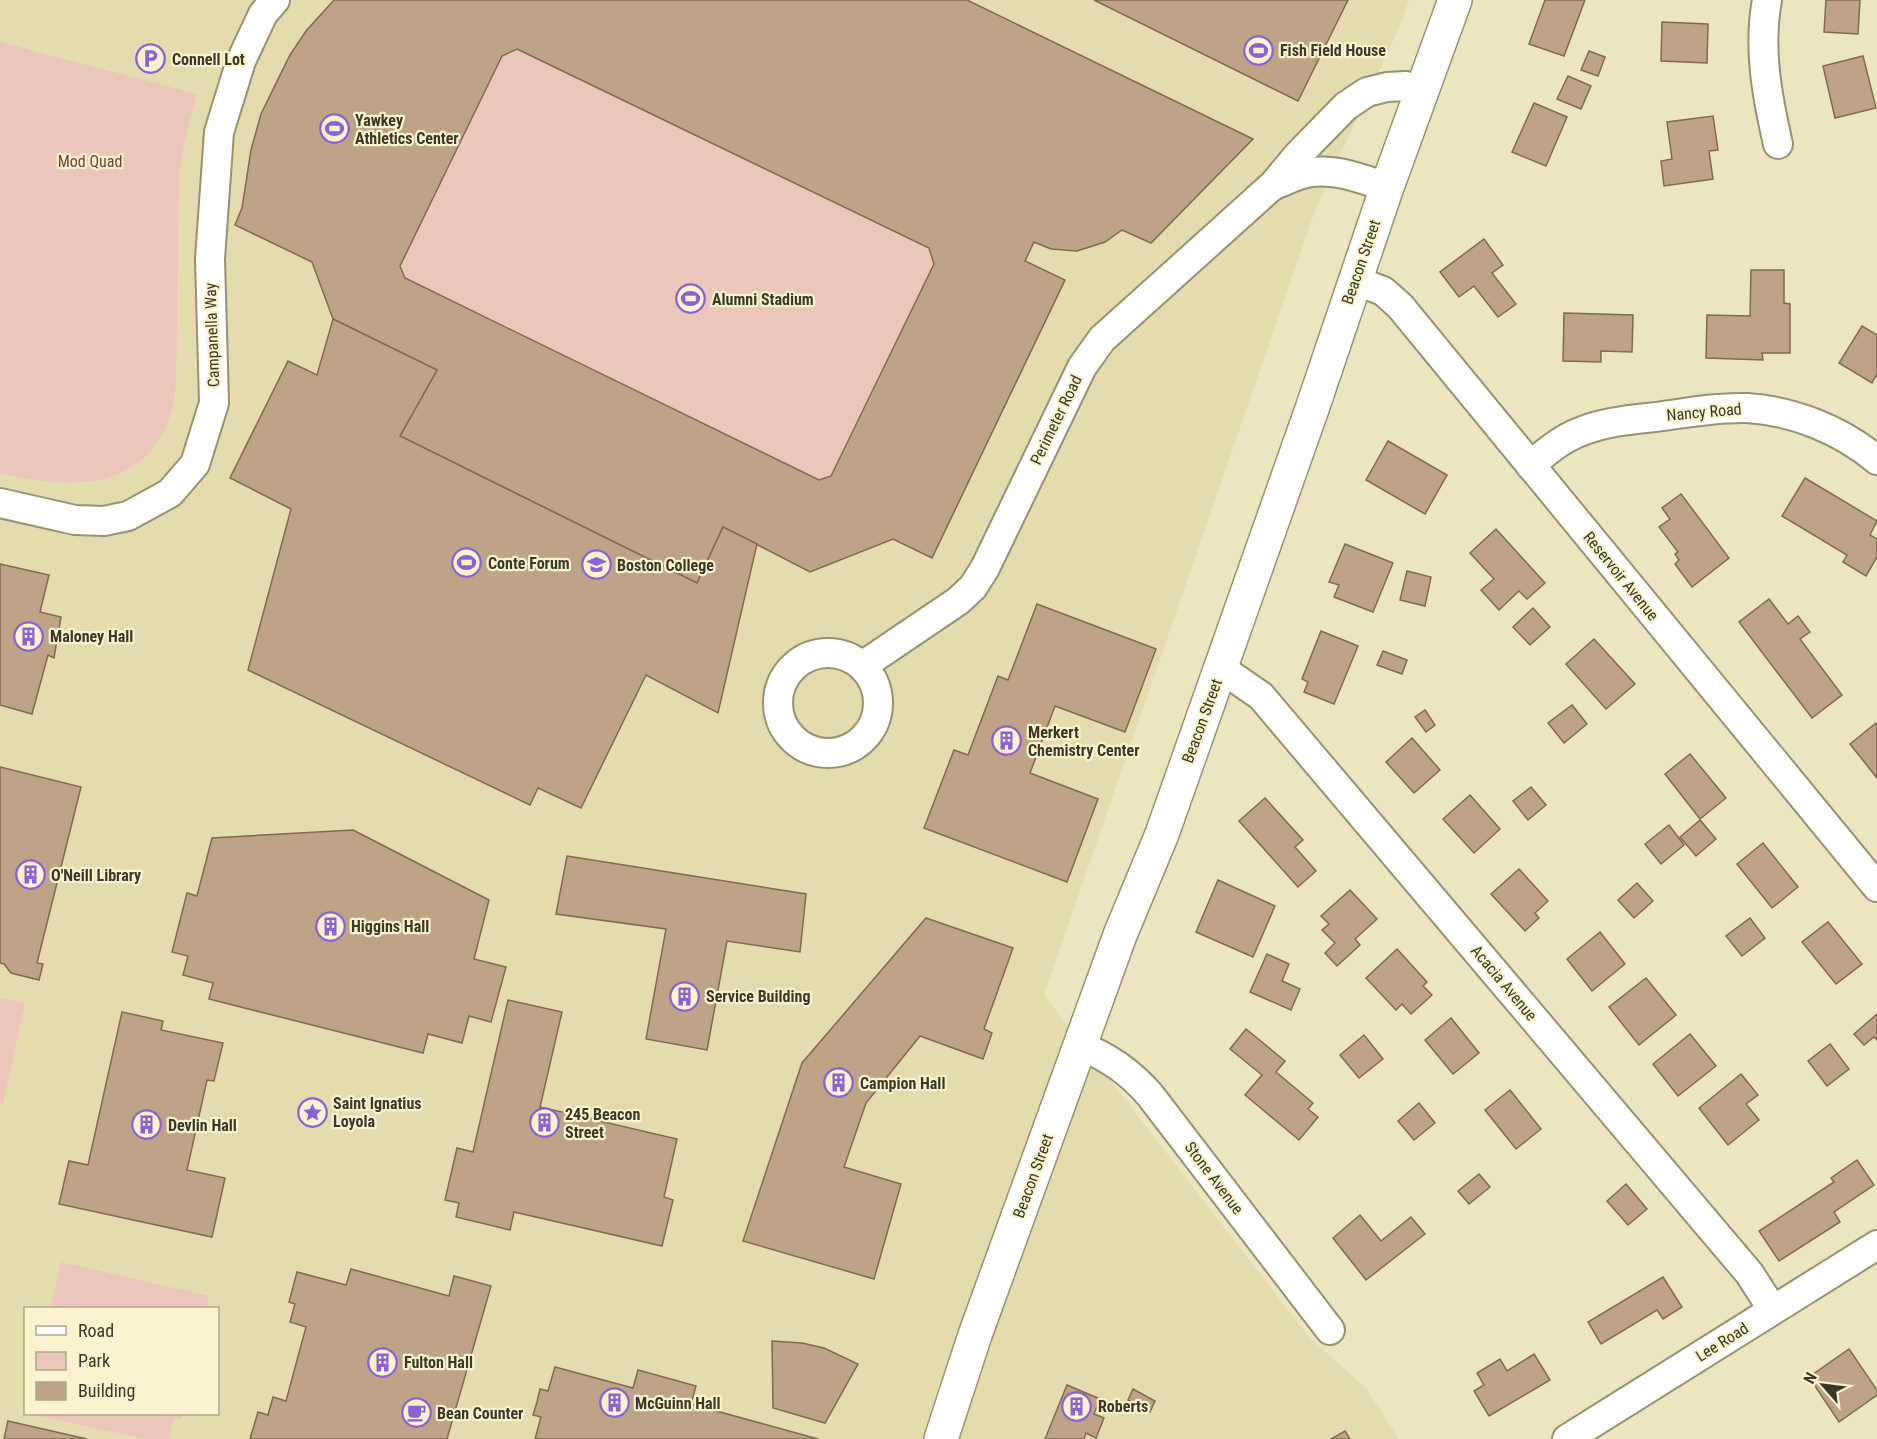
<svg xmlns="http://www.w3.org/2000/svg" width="1877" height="1439" viewBox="0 0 1877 1439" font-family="'Roboto Condensed',sans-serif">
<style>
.built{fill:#e4dcaf;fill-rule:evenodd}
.green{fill:#ecc5bb}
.building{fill:#bfa387;stroke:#82694f;stroke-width:1.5;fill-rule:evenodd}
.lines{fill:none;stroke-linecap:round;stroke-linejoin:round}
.street-casing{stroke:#98926f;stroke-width:32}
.primary-casing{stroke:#98926f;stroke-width:36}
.street{stroke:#fff;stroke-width:28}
.primary{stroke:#fff;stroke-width:33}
.labels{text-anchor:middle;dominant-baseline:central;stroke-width:4.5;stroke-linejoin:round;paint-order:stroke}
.poi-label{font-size:16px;font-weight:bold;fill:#3a3829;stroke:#faf3cd;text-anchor:start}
.park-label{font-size:16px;fill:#784033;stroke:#faf3cd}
.street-label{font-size:16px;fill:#3a3829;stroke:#faf3cd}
</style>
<rect width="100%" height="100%" fill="#ece6c0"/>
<path class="built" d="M0,0H1409L1402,21L1316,208L1044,995L1310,1338L1365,1387L1399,1439H0ZM26,1308H218V1414H26Z"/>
<g class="green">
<path d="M334,0H967L1253,139L1151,243L1123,230C1092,255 1069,254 1033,242L1025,261L1065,280L932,558L893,539L810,572L437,370L333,319L312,262L235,225C245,201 245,174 251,148C264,93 293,40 334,0Z"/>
<path d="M0,42L197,94L184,143L179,175L176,385C174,399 172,413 166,426C136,494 61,488 0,473Z"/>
<path d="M0,998L25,1003L3,1104L0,1103Z"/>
<path d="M61,1262L209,1296L207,1308H50Z"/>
<path d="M29,1414H183L181,1419L174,1417L169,1439H146Z"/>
</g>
<g class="building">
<path d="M334,0H967L1253,139L1151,243L1122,230L1105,242L1077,251L1051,249L1034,242L1025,261L1065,280L932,558L893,539L810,572L723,527L697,583L400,436L437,370L333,319L312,262L235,225L242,208L251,150L261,114L290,55L306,31ZM517,49L929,248L934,264L831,476L819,480L405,278L400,266L502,56Z"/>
<path d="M1094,0H1348L1298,101Z"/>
<path d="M1545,0H1585L1564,56L1529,44Z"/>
<path d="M1826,0H1860L1858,34L1824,32Z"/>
<path d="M1662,22L1708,24L1707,63L1661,61Z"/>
<path d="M1589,51L1605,57L1598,76L1581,70Z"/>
<path d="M1863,56L1876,108L1835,118L1823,66Z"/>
<path d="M1568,76L1591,86L1581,109L1557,99Z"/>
<path d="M1534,103L1567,117L1546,166L1512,152Z"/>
<path d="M1713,116L1718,150L1709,151L1713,179L1664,186L1661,161L1672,159L1667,122Z"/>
<path d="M1484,239L1503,265L1492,273L1516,304L1498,317L1474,286L1459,297L1440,272Z"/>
<path d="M1751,270H1784V303L1790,304V353H1762L1763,360L1706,358L1707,315L1750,316Z"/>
<path d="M1564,313L1633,315L1632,352L1601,351V362L1563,361Z"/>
<path d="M333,319L437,370L400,436L697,583L723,527L757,544L718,713L646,675L581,808L538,788L530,805L248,670L291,509L230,478L288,361L317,375Z"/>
<path d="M1862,326L1877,335V374L1872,383L1839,363Z"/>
<path d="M1388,441L1447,475L1425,514L1366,480Z"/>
<path d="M1805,478L1877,521L1870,535L1877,539V557L1866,576L1843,562L1847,555L1782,516Z"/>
<path d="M1681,494L1729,558L1692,587L1675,564L1679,560L1675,554L1678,552L1659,527L1670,519L1662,508Z"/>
<path d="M1496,529L1545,583L1527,599L1519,591L1499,610L1481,590L1494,579L1470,553Z"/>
<path d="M1345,544L1393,563L1373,612L1334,597L1339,585L1329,582Z"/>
<path d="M0,564L49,575L40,612L61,617L54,658L48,655L32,714L0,705Z"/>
<path d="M1407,571L1431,577L1425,606L1400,600Z"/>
<path d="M1769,599L1788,624L1798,616L1810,632L1800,639L1842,695L1812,718L1739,622Z"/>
<path d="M1037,604L1156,649L1125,732L1055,706L1030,773L1098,799L1067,882L924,828L954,750L968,755L998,676L1008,680Z"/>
<path d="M1533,608L1550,627L1530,645L1513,627Z"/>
<path d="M1321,631L1358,646L1334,704L1304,692L1308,682L1302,679Z"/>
<path d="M1594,639L1635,684L1606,709L1566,664Z"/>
<path d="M1383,651L1407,660L1402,674L1377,665Z"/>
<path d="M1572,705L1587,724L1564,743L1548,723Z"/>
<path d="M1425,710L1435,725L1426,732L1415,717Z"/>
<path d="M1876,723L1877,724V778L1850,744Z"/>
<path d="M1412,738L1440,770L1414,793L1386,762Z"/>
<path d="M1690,754L1726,798L1700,819L1665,774Z"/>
<path d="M0,767L81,787L37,963L43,964L39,980L11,973L4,964L0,963Z"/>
<path d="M1531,787L1546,805L1528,820L1513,801Z"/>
<path d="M1470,795L1500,829L1474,853L1443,819Z"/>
<path d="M1265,798L1303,840L1295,847L1316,871L1298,887L1239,821Z"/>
<path d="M1700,820L1716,839L1696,856L1680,837Z"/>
<path d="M1669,825L1684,845L1661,864L1645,844Z"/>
<path d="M353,830L489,900L474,959L506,967L491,1022L469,1016L462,1043L428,1034L423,1053L209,999L213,983L183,975L188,956L172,952L187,893L197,896L212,838Z"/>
<path d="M1763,843L1798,887L1772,908L1737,864Z"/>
<path d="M567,856L806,894L800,952L727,941L707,1050L646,1039L666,929L556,914Z"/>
<path d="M1519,869L1548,901L1535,913L1539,918L1525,931L1491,894Z"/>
<path d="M1218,880L1275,906L1253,957L1196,932Z"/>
<path d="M1637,883L1653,901L1634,918L1618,900Z"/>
<path d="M1350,890L1377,919L1355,939L1360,945L1337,966L1325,953L1335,943L1322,930L1329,924L1321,916Z"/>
<path d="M926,918L1013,948L984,1029L992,1033L983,1059L920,1036L866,1103L844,1167L901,1184L874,1279L743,1241L802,1063Z"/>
<path d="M1750,918L1765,938L1742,956L1726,936Z"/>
<path d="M1828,922L1862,964L1836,984L1802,942Z"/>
<path d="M1600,932L1625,964L1592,991L1567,959Z"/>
<path d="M1397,949L1427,982L1423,986L1432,995L1411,1014L1402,1004L1396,1010L1366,978Z"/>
<path d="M1267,954L1289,964L1282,981L1300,989L1291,1010L1250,992Z"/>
<path d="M1646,978L1676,1015L1639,1045L1609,1007Z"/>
<path d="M508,1000L562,1012L540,1107L677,1139L664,1197L673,1200L662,1246L514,1212L510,1230L456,1217L459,1203L445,1200L457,1148L473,1152Z"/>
<path d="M122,1012L163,1021L161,1030L223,1043L214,1081L207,1080L187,1170L225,1178L212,1237L59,1204L69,1161L88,1165Z"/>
<path d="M1877,1014V1040L1874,1037L1864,1045L1854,1034Z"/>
<path d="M1451,1018L1479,1053L1453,1074L1425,1040Z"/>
<path d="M1246,1029L1285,1061L1276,1072L1313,1103L1308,1109L1318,1117L1299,1140L1245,1095L1262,1075L1230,1049Z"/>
<path d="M1690,1034L1716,1066L1678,1096L1653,1064Z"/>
<path d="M1364,1035L1383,1059L1359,1078L1340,1055Z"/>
<path d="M1830,1044L1849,1069L1827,1086L1808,1061Z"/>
<path d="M1741,1074L1758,1095L1746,1104L1759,1120L1728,1145L1699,1108Z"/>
<path d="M1510,1090L1541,1129L1516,1149L1485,1110Z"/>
<path d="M1419,1103L1435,1123L1414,1140L1398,1121Z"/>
<path d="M1857,1160L1874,1185L1834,1212L1840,1222L1779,1261L1759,1231L1834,1182L1831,1178Z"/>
<path d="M1479,1174L1490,1187L1469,1204L1458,1191Z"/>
<path d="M1626,1184L1647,1209L1628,1225L1607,1201Z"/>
<path d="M1360,1215L1381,1241L1411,1217L1425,1234L1366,1280L1333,1238Z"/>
<path d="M351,1269L449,1296L454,1276L491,1286L447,1439H250L258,1412L268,1415L273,1397L286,1401L306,1327L290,1322L295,1304L289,1302L297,1272L346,1285Z"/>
<path d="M1663,1277L1682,1307L1663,1319L1657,1310L1601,1344L1588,1322Z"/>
<path d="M772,1341L802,1343L824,1348L858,1364L825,1423L773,1408Z"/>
<path d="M1849,1349L1877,1390V1395L1839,1422L1809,1377Z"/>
<path d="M1534,1354L1550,1380L1489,1416L1474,1391L1484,1385L1477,1373L1500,1359L1507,1371Z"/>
<path d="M555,1367L633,1388L638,1370L696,1386L691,1404L818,1439H535L541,1417L533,1415L537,1402L540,1389L548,1391Z"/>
<path d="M1067,1385L1100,1399L1094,1414L1104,1418L1096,1438L1086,1433L1084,1439H1045Z"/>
<path d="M1133,1389L1155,1401L1150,1412L1128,1400Z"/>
<path d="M8,1421L87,1439H4Z"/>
<path d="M1345,1431L1350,1439H1331Z"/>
</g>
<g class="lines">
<defs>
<g id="street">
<path d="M1767,0C1758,48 1767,96 1778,144"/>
<path d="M1274,185C1285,181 1296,175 1306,173C1334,167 1361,179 1387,187"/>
<path d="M1354,280L1383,291L1400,306L1877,887"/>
<path d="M1530,465C1542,456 1554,445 1567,438C1594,423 1626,420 1656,417C1686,413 1717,407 1747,408C1794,411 1841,430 1877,460"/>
<path d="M0,503L75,520L104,521L128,516L170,493L195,464L214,403L210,259L219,132L241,61L263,14L275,0"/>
<circle cx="828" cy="703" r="50"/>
<path d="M862,666L958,601L973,587L985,568L1082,367L1102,339L1273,185L1299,154L1346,106L1367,92L1387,87L1406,86L1421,91"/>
<path d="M1220,672L1232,676L1261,696L1749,1273L1773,1310"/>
<path d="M1080,1046C1109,1057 1130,1072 1150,1095L1330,1330"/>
<path d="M1567,1439L1877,1245"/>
</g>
<path id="primary" d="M941,1439L975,1335L1120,935L1162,834L1313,406L1387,187L1455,0"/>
</defs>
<use href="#street" class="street-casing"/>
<use href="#primary" class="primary-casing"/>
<use href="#street" class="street"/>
<use href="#primary" class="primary"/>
</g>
<defs>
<symbol id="stadium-ring" viewBox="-11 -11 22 22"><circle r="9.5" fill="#faf3cd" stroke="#8c60da" stroke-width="1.5"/><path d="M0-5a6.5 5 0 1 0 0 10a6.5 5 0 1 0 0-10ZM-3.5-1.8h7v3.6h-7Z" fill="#8c60da"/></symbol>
<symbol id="parking-ring" viewBox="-11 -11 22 22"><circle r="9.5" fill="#faf3cd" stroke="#8c60da" stroke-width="1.5"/><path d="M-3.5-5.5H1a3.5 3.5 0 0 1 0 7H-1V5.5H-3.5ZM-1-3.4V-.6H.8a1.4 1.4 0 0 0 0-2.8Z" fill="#8c60da"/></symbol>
<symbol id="university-ring" viewBox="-11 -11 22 22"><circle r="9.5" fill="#faf3cd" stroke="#8c60da" stroke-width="1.5"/><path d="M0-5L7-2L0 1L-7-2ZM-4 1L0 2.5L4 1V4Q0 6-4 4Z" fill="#8c60da"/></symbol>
<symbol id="building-ring" viewBox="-11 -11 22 22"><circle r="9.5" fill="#faf3cd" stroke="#8c60da" stroke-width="1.5"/><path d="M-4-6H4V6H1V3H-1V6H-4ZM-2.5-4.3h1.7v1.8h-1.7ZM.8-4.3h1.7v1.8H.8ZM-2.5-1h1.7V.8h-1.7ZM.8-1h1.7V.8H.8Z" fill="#8c60da"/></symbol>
<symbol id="sight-ring" viewBox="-11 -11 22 22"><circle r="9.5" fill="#faf3cd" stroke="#8c60da" stroke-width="1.5"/><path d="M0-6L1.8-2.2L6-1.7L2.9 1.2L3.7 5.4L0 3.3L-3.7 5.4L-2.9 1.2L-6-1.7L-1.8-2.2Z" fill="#8c60da"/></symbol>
<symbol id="cafe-ring" viewBox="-11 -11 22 22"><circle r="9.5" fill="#faf3cd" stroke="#8c60da" stroke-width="1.5"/><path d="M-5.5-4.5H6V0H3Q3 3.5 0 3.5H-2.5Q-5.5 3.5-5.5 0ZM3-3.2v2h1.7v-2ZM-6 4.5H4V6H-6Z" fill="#8c60da"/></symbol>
</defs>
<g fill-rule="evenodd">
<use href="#stadium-ring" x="1242" y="34" width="33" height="33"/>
<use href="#parking-ring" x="134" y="42" width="33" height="33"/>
<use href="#stadium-ring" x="318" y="112" width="33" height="33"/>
<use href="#stadium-ring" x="674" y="282" width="33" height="33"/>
<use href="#stadium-ring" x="450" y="546" width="33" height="33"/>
<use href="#university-ring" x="580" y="548" width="33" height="33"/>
<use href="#building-ring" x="12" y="620" width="33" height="33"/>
<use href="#building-ring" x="990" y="724" width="33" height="33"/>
<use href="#building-ring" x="14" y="858" width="33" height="33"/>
<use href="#building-ring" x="314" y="910" width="33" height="33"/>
<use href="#building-ring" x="668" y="980" width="33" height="33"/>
<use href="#building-ring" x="822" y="1066" width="33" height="33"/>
<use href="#sight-ring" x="296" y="1096" width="33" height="33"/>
<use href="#building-ring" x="528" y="1106" width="33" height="33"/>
<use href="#building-ring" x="130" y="1108" width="33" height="33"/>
<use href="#building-ring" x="366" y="1346" width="33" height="33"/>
<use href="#building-ring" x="598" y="1386" width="33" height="33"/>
<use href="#building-ring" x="1060" y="1390" width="33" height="33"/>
<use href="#cafe-ring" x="400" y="1396" width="33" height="33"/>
</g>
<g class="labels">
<g class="poi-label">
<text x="1280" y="50">Fish Field House</text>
<text x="172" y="59">Connell Lot</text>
<text x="355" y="120">Yawkey<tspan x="355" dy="18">Athletics Center</tspan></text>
<text x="712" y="299">Alumni Stadium</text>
<text x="488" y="563">Conte Forum</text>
<text x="617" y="565">Boston College</text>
<text x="50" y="636">Maloney Hall</text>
<text x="1028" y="732">Merkert<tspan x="1028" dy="18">Chemistry Center</tspan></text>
<text x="51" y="875">O'Neill Library</text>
<text x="351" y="926">Higgins Hall</text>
<text x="706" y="996">Service Building</text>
<text x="860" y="1083">Campion Hall</text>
<text x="333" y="1103">Saint Ignatius<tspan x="333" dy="18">Loyola</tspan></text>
<text x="565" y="1114">245 Beacon<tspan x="565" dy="18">Street</tspan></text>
<text x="168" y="1125">Devlin Hall</text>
<text x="404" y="1362">Fulton Hall</text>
<text x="635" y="1403">McGuinn Hall</text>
<text x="1098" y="1406">Roberts</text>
<text x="437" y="1413">Bean Counter</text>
</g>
<g class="park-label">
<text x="90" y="161">Mod Quad</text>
</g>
<g class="street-label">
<text transform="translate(1361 262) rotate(-71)">Beacon Street</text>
<text transform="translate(212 335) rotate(-92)">Campanella Way</text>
<text transform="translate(1704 412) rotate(-5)">Nancy Road</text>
<text transform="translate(1056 420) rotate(-64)">Perimeter Road</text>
<text transform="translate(1621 576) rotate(51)">Reservoir Avenue</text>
<text transform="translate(1202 721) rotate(-70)">Beacon Street</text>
<text transform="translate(1504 983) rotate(50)">Acacia Avenue</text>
<text transform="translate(1033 1176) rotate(-70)">Beacon Street</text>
<text transform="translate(1214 1178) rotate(53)">Stone Avenue</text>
<text transform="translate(1722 1342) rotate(-32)">Lee Road</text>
</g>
</g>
<rect x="24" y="1307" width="195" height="108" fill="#faf3cd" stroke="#ada88b" stroke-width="1.5"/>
<rect x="36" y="1326" width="30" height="9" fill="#ffffff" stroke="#ada88b" stroke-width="1.5"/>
<text x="78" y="1337" font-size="18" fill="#3a3829">Road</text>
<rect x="36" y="1352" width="30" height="18" fill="#ecc5bb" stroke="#ada88b" stroke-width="1.5"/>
<text x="78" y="1367" font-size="18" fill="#3a3829">Park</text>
<rect x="36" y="1382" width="30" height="18" fill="#bfa387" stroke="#ada88b" stroke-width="1.5"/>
<text x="78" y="1397" font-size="18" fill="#3a3829">Building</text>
<g transform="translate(1823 1385) rotate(298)" stroke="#faf3cd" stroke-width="4.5" paint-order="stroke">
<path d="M0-4.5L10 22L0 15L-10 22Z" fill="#3a3829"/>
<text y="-9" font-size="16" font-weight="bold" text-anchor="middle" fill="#3a3829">N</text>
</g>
</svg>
